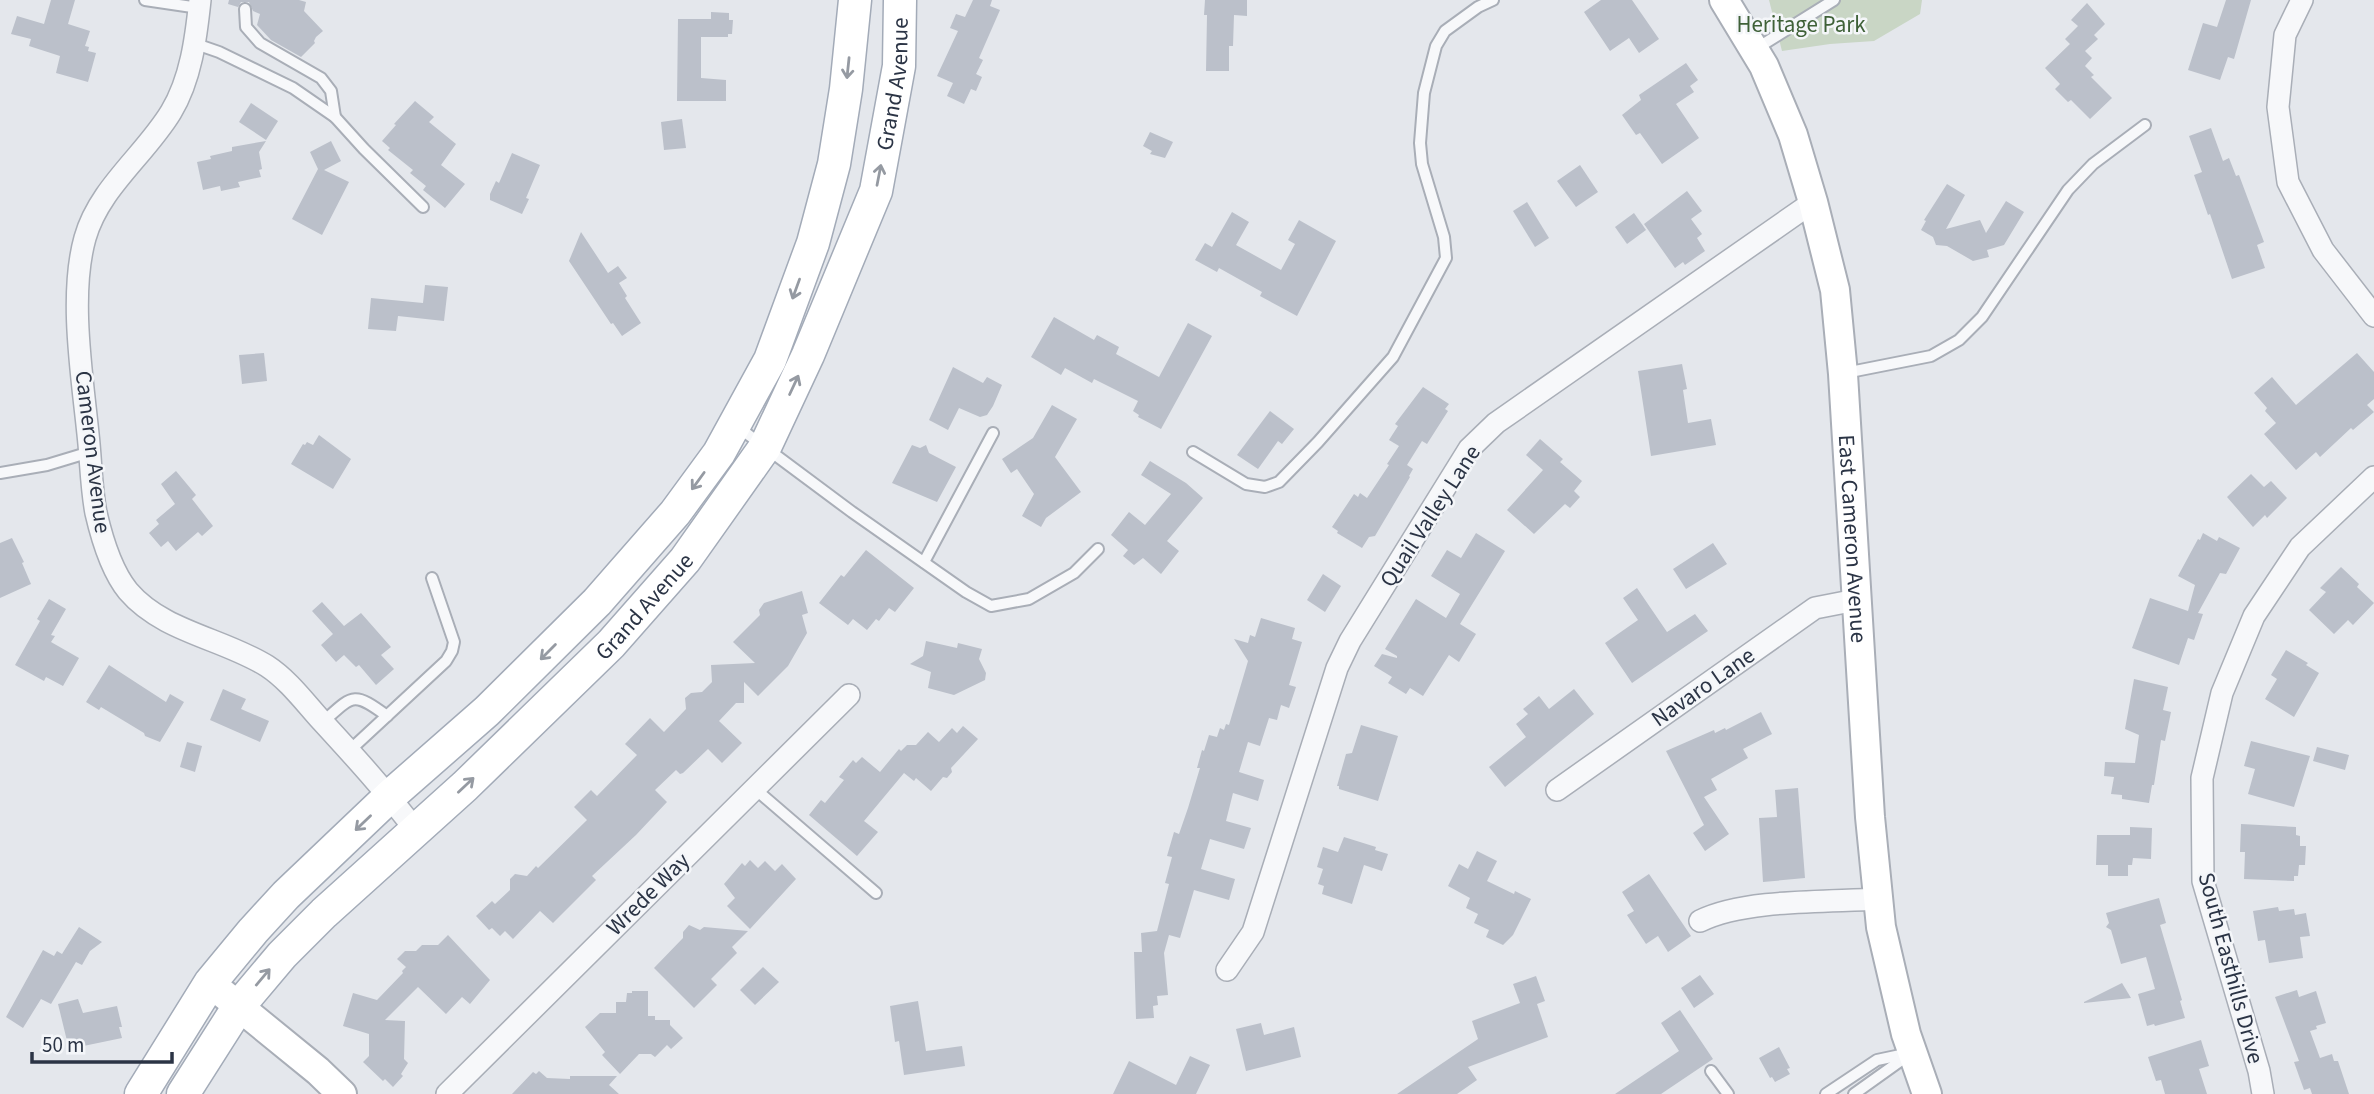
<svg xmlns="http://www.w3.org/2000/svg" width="2374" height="1094" viewBox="0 0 2374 1094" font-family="'Source Sans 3',sans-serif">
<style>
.green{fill:#c9d6c5}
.building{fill:#bbc0ca}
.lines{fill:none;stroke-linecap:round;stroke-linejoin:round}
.lane-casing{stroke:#a9aeb7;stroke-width:14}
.street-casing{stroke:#a9aeb7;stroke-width:24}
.secondary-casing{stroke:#a9aeb7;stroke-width:32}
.primary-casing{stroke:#a3abb8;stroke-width:35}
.lane{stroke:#f7f8fa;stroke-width:10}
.street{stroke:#f7f8fa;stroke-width:21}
.secondary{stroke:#fff;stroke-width:28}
.primary{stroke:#fff;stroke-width:32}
.oneway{stroke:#959aa2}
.labels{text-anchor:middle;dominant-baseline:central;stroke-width:5;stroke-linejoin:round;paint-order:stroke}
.park-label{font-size:23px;fill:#3f6138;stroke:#f4f6f9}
.street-label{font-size:23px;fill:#2b3445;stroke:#f4f6f9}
</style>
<rect width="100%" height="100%" fill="#e4e7ec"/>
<path class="green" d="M1769,0H1922L1920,14L1874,41L1830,44L1782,51Z"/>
<g class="building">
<path d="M51,0H75L68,24L90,31L85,46L89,47L88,51L96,53L88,82L56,73L60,56L29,46L31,39L11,34L17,16L44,24Z"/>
<path d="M229,0H299L306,2L304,11L323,31L316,37L314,41L315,43L301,57L271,40L257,25L260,14L253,11L249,2H241L238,7L228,4Z"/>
<path d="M973,0H992L990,6L1000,10L979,58L983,60L976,74L982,77L976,91L971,89L964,104L947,96L953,83L937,76L958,31L950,28L956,14L965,17Z"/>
<path d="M1205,0H1247V16L1234,15L1233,46H1229V71H1206L1207,15H1204Z"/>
<path d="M1601,0H1632L1659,39L1639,53L1629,38L1610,51L1584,12Z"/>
<path d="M2226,0H2251L2234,59L2228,57L2220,80L2188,70L2203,23L2217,27Z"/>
<path d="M2087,3L2105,24L2094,35L2098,39L2085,51L2092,58L2085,66L2094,75L2091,77L2112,98L2090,119L2071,100L2068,102L2055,89L2060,84L2045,68L2070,44L2065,39L2078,26L2071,20Z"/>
<path d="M711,12L729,13V20H733L732,34H728V37H701V78L726,80V101H677L678,19H711Z"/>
<path d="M1686,63L1698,80L1690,86L1694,92L1676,104L1699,138L1662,164L1640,133L1636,135L1622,115L1641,100L1639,95Z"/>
<path d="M415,101L434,117L429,122L456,144L441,165L465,184L445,208L423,190L426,186L410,173L413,170L388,150L390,148L382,141L396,125L394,124Z"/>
<path d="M251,103L278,121L266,140L239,122Z"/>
<path d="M682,119L686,148L664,150L661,122Z"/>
<path d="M2211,128L2223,161L2229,158L2236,176L2239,175L2264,242L2257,245L2265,268L2232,279L2210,214L2208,215L2194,175L2202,172L2189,136Z"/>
<path d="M1150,132L1173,142L1165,158L1150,154L1152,151L1143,146Z"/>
<path d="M266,141L259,152L262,169L259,170L261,177L238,182L240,187L221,191L220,186L203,190L197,162L211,159L210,156L232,151V147Z"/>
<path d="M331,141L341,161L324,170L349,182L322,235L292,219L318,169L310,152Z"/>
<path d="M512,153L540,165L526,198L529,199L522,214L490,200V194L496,181L499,183Z"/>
<path d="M1580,165L1598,192L1576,207L1557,181Z"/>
<path d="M1947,184L1965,195L1946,229L1980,220L1986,233L2006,201L2024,212L2004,245L1987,250L1989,257L1973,261L1947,246L1936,245L1933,237L1921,230L1926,221L1924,220Z"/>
<path d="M1687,191L1702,211L1691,219L1702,234L1697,238L1705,251L1685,265L1683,262L1675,268L1644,224Z"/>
<path d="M1527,202L1549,238L1535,247L1513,211Z"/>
<path d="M1232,212L1249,222L1236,245L1281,270L1295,244L1288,240L1299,220L1336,241L1297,316L1260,296L1262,292L1219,268L1217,272L1195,260L1205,243L1212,247Z"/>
<path d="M1634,213L1646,230L1627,244L1615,227Z"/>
<path d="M581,232L608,273L618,266L627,278L619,283L627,296L625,298L641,323L622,336L613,323L611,324L569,261Z"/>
<path d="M425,285L448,287L444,321L398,316L396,331L368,329L371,298L423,303Z"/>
<path d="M1054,317L1094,340L1097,335L1119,347L1116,354L1159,377L1188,323L1212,336L1161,429L1138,417L1139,415L1133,411L1138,401L1094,379L1092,383L1065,368L1061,375L1031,357Z"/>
<path d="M264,353L267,381L242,384L239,355Z"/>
<path d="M2357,353L2374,372V399L2367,405L2374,412L2353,430L2351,428L2320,457L2316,452L2296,470L2264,434L2276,423L2265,411L2267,408L2254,393L2272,377L2296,405Z"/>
<path d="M1682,364L1687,389L1683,390L1688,423L1711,419L1716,445L1651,456L1638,371Z"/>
<path d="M953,367L983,383L987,377L1002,385L993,406L987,415L980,417L959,408L948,430L929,420Z"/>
<path d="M1423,387L1449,404L1445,409L1448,411L1427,444L1422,441L1407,465L1413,469L1409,476L1410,477L1375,536L1369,537L1362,548L1337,533L1338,531L1332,527L1354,494L1358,497L1360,493L1367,498L1389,465L1387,464L1399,446L1389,440L1398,426L1395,424Z"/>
<path d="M1052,405L1077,419L1055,457L1081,492L1046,518L1041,527L1022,516L1034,494L1017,469L1011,473L1002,459L1033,438Z"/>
<path d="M1270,411L1294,429L1282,444L1278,441L1258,469L1237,455Z"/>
<path d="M319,435L351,459L333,489L291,464L303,444L305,445L307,442L313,445Z"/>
<path d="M1540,439L1563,459L1560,462L1582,481L1574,491L1580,497L1570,508L1565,504L1534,534L1507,510L1543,470L1526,455Z"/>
<path d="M912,445L920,448L926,445L929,453L956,467L937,502L892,483Z"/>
<path d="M1150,461L1186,483L1203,498L1167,541L1179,551L1161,574L1143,558L1134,565L1123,556L1128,550L1111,535L1129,512L1145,525L1171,494L1141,475Z"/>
<path d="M176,471L196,495L192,499L213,526L202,536L198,532L176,551L168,541L161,547L149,533L159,524L156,520L175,504L161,484Z"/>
<path d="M2251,474L2264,487L2271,481L2287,498L2267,518L2265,515L2253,527L2227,497Z"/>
<path d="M1476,533L1505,551L1460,624L1476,634L1459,662L1449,655L1423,696L1410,688L1406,694L1388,683L1392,677L1374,666L1382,654L1397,658V656L1385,649L1416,599L1446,618L1460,594L1431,576L1447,550L1461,558Z"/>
<path d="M2203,533L2217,541L2219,537L2240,548L2226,574L2220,573L2198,613L2203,614L2194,640L2188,638L2179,665L2132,648L2150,598L2188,611L2195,585L2178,576L2198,539L2200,540Z"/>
<path d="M12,538L24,562L22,563L31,584L0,598V543Z"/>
<path d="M1713,543L1727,564L1686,589L1673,569Z"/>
<path d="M866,550L914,588L895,612L889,608L879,621L876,619L867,630L853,619L848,625L819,603L841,575L844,577Z"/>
<path d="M2341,567L2359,584L2357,587L2374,603L2353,625L2348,620L2334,634L2309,610L2326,592L2320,588Z"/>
<path d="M1323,574L1341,586L1325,612L1307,600Z"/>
<path d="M1637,588L1667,632L1695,614L1708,631L1632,683L1605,643L1638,620L1623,598Z"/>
<path d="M802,591L808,613L802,615L807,633L788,666L758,696L744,682V703H736L719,721L742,743L722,763L708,749L683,773L680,774L676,770L655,790L667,802L636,835L592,876L596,880L553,923L540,911L513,939L505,931L500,936L492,928L489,930L476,916L492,901L495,904L510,890V879L515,874L527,876L536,866L538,868L587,820L574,807L591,790L597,796L637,755L625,744L650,718L664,732L686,709L685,698L691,693L702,692L712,682L711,665L755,663L733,642L760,615L759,610L764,603Z"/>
<path d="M49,599L66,609L51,635L55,636L51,642L79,658L63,686L46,677L44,681L15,665L40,621L37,619Z"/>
<path d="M322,602L344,626L361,613L391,647L381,655L394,669L376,685L359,665L356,667L344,655L336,662L321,645L333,634L312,611Z"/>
<path d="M1261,618L1295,628L1292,639L1302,642L1289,685L1296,687L1289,708L1281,705L1277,720L1269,718L1260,746L1248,742L1239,772L1264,780L1258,801L1233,793L1226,821L1251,828L1244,849L1210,839L1201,869L1235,879L1229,900L1194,890L1180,938L1169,935L1164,953L1168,995L1157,996L1158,1005L1153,1006L1154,1018L1136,1019L1134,952H1142L1141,933L1157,931L1169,884L1165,883L1172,857L1167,856L1174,832L1179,834L1188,808L1200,768H1197L1202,750L1204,751L1209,735L1217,737L1220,728L1224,730L1226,724L1229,725L1248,661L1234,639L1248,643L1250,635L1255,637Z"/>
<path d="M926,641L957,648L958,643L982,649L979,659L986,673L985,680L954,695L928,688L931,672L910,664L923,656Z"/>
<path d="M2286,650L2308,663L2306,665L2319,673L2294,717L2265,699L2277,679L2271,675Z"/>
<path d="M109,665L166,702L170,694L184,702L160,742L145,736L144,733L101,707L99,710L86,702Z"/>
<path d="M2134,679L2168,687L2163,710L2171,712L2165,741L2161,740L2154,785H2152L2149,803L2122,799V795L2111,794L2114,777L2104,776L2105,762L2135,763L2139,735L2125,729Z"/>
<path d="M223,689L246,699L241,709L269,721L260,742L210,720Z"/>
<path d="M1574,689L1594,714L1505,787L1489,767L1526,737L1516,724L1528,714L1523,709L1539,696L1549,709Z"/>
<path d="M1761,712L1772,734L1743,749L1748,758L1711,779L1717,790L1704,797L1729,834L1705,851L1693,833L1704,825L1666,751L1714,730L1715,733L1725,728L1726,730Z"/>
<path d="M1361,725L1398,736L1378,801L1339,789V786H1337L1346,754L1352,753Z"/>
<path d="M963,726L978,739L951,768L952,772L947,778L943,777L931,791L916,778L914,781L904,773L864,821L878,832L857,856L809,815L821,800L825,803L844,780L839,777L853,760L856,763L862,757L880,772L899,749L901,751L907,745H916L928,732L939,742L952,728L957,733Z"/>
<path d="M2251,741L2310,756L2294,807L2248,794L2255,769L2244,766Z"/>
<path d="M187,742L202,746L195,772L180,767Z"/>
<path d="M2317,747L2349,755L2345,770L2313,761Z"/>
<path d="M1798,788L1805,878L1763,882L1759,818L1777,817L1775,790Z"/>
<path d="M2241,824L2296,827V835L2300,836V846H2306L2305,865H2299L2298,876H2294V881L2244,879L2245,852H2240Z"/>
<path d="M2130,827L2152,828L2151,859L2133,858L2132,865H2128V876H2108V865H2096L2097,835H2130Z"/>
<path d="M1344,837L1376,847L1375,850L1388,854L1382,871L1364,865L1352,904L1322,894L1324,886L1318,884L1323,869L1317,867L1323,847L1338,852Z"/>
<path d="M1477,851L1497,861L1487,881L1514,894L1515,891L1531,899L1513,935L1503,945L1486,937L1489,930L1474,923L1478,914L1466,908L1470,898L1448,886L1459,864L1468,869Z"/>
<path d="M750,860L758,868L765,861L775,871L782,864L796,879L750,929L727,906L735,898L724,884L742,863L745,866Z"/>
<path d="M1649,874L1691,936L1668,952L1658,936L1646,944L1627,915L1634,911L1622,892Z"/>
<path d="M2159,898L2166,923L2160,925L2182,1000L2180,1001L2185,1018L2155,1026L2154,1024L2147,1026L2138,994L2155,989L2146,957L2121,964L2111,930L2106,927L2109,923L2106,913Z"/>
<path d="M2278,907L2279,911L2294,909L2295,915L2306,913L2310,936L2300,937L2303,958L2269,963L2265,940L2258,941L2253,911Z"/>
<path d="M689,925L700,930L704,927L748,931L732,947L737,953L711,979L717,985L694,1008L654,968L683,938V932Z"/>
<path d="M79,927L102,942L90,951L82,965L76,962L51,1004L41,999L23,1028L6,1017L43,950L54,956L57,951L62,954Z"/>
<path d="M448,935L490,980L470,1004L462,997L446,1014L418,987L385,1020L405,1021L404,1059L408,1063L401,1074L403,1076L393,1087L385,1079L383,1081L363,1062L369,1056V1034L343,1026L353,993L377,1000L403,973L402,971L406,967L397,959L405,951H416L422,945H438Z"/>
<path d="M763,967L779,982L755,1005L740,990Z"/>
<path d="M1700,975L1714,994L1694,1008L1681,988Z"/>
<path d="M1536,976L1545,1001L1537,1004L1548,1037L1468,1067L1477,1080L1457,1094H1397L1478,1039L1472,1021L1520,1003L1513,984Z"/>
<path d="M2122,983L2131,998L2084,1003V1002Z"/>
<path d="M2297,990L2299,997L2316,991L2326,1023L2316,1026L2317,1029L2310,1031L2320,1058L2332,1054L2334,1061H2338L2349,1094H2312L2310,1088L2304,1090L2294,1062L2299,1061L2275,997Z"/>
<path d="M632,991H648V1016H655V1020H670V1025L683,1038L671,1049L667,1045L655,1057L651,1054H639L620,1074L602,1055L605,1052L585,1027L600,1013H616V1002H626L627,993H632Z"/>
<path d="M78,999L83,1013L117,1006L122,1027H119L122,1038L69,1049L58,1004Z"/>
<path d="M918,1001L926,1051L962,1046L965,1066L904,1075L899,1041L895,1042L890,1006Z"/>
<path d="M1680,1010L1713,1059L1661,1094H1615L1679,1051L1661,1023Z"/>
<path d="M1261,1023L1264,1035L1294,1027L1301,1057L1246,1071L1236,1029Z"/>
<path d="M2201,1040L2209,1066L2199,1069L2207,1094H2165L2161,1080L2156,1081L2148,1057Z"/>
<path d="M1779,1047L1790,1068L1787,1069L1790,1074L1775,1082L1772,1077L1770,1078L1759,1058Z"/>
<path d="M1190,1056L1210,1065L1196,1094H1113L1129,1061L1176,1085Z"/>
<path d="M539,1071L547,1078L570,1079V1076H617L609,1085L619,1094H512L533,1072L536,1074Z"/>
</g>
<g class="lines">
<defs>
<g id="lane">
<path d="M145,0L199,8"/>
<path d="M245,9L246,27L260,43L321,78L331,91L335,117"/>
<path d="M193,43L219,52L293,88L335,117L364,149L423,207"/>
<path d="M1754,50L1834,0"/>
<path d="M1845,373L1931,356L1959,340L1982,317L2068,190L2093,164L2145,125"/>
<path d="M738,427L852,512L966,592L991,606L1029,599L1074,573L1098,549"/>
<path d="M1193,452L1246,484L1265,487L1279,482L1318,442L1393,357L1446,258L1444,237L1422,164L1420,143L1424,93L1436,46L1445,31L1478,7L1493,0"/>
<path d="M0,473L47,465L90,452"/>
<path d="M924,562L993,433"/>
<path d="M323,722C353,695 353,691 387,716"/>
<path d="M349,751L446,661L452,651L454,642L432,578"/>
<path d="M754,788L876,893"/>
<path d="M1711,1071L1728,1094"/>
<path d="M1826,1094L1877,1060L1910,1053"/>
<path d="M1854,1094L1910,1054"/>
</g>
<g id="street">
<path d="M200,0C196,38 191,79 171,112C145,155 99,188 85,238C69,295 82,375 88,434C91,460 91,487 96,513C102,539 111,570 128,591C163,632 222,638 267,666C287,679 303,700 319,718C353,755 386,791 416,831"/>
<path d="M2302,0L2285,35L2278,107L2288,182L2323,250L2374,316"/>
<path d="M1557,790L1815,608L1856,600"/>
<path d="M1700,921C1744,899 1827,902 1878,899"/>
<path d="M1227,970L1253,932L1337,668L1350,641L1469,449L1496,423L1813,202"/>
<path d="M447,1094L849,695"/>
<path d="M2263,1094L2259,1071L2203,881L2202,778L2222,693L2254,616L2300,547L2374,477"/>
</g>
<g id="secondary">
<path id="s1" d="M1724,0L1764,66L1793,135L1813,202L1835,290L1843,374L1870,817L1881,927L1906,1034L1927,1094"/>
<path d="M210,983L318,1071L342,1094"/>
</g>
<g id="primary">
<path d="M141,1094L210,983L253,931L286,895L390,796L487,711L597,602L675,513L719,453L770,360L813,243L834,164L846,89L855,0"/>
<path id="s2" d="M183,1094L239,1006L282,955L324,913L465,786L611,644L685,560L765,447L808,355L876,191L899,66L900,0"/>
</g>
</defs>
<use href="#lane" class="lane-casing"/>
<use href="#street" class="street-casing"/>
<use href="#secondary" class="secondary-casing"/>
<use href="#primary" class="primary-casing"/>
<use href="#lane" class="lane"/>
<use href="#street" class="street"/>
<use href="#secondary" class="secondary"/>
<use href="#primary" class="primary"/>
</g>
<defs><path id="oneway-shaft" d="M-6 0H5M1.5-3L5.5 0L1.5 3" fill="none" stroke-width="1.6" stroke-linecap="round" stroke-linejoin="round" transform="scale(1.75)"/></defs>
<g class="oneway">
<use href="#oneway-shaft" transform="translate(848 68) rotate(96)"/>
<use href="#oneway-shaft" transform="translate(879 175) rotate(-79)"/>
<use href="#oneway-shaft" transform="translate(796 289) rotate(110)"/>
<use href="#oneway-shaft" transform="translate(794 385) rotate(-65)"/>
<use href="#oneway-shaft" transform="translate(698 481) rotate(126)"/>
<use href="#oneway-shaft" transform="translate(548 652) rotate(135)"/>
<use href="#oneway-shaft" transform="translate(466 785) rotate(-43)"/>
<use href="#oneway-shaft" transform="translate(363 823) rotate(136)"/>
<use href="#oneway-shaft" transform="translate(263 977) rotate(-50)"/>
</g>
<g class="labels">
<g class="park-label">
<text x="1801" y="24">Heritage Park</text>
</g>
<g class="street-label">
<text stroke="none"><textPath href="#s2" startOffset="1262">Grand Avenue</textPath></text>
<text transform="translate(93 452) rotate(83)">Cameron Avenue</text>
<text transform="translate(1430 516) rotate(-57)">Quail Valley Lane</text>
<text stroke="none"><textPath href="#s1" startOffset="562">East Cameron Avenue</textPath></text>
<text stroke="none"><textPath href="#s2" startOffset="674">Grand Avenue</textPath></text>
<text transform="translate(1703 687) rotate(-35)">Navaro Lane</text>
<text transform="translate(648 894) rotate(-45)">Wrede Way</text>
<text transform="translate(2231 968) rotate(75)">South Easthills Drive</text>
</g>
</g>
<path d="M32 1052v10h140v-10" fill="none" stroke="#2b3445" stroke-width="3.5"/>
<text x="42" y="1052" font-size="21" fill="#2b3445" stroke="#f4f6f9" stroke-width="5" paint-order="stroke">50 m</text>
</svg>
